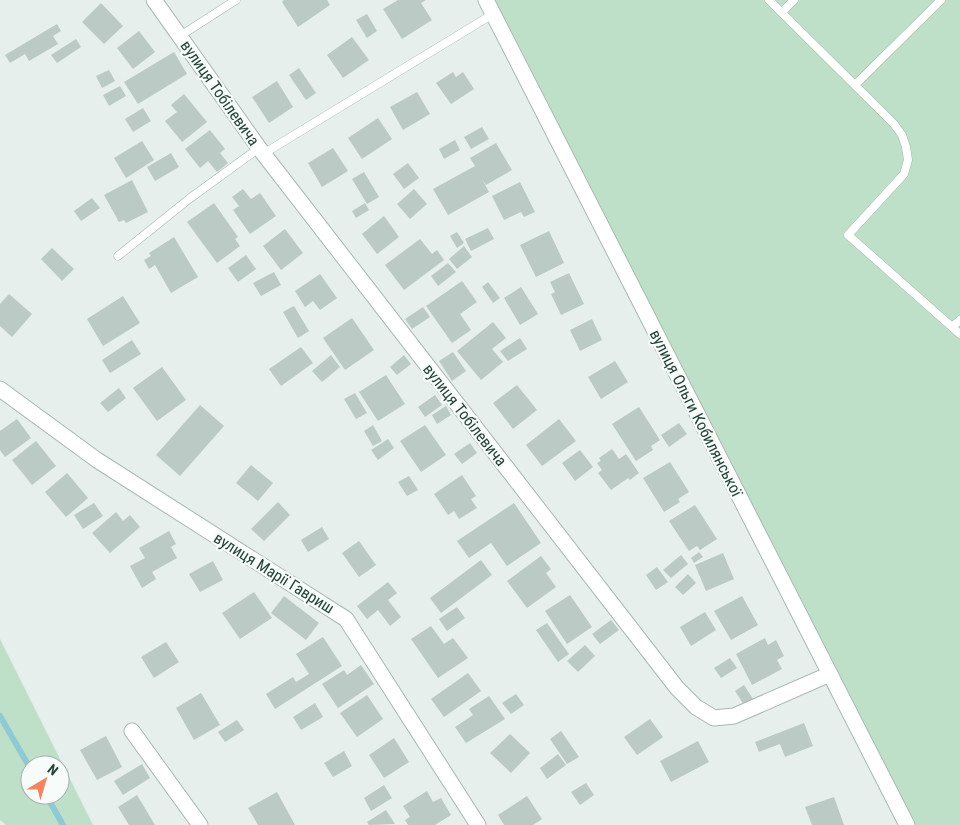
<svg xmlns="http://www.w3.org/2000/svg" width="960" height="825" viewBox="0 0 960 825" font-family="'Roboto Condensed',sans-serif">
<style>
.green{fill:#bfe0c8;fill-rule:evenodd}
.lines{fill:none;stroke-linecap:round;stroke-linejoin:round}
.stream{stroke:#8ec9d4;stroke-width:6}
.building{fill:#bbcac4}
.lane-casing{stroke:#a8b8b2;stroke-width:9}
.street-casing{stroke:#a8b8b2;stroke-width:17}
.lane{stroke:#fff;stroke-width:8}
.street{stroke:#fff;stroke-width:15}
.labels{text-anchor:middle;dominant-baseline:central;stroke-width:4.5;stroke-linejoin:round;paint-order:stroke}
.street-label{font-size:16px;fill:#24423a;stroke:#f7fbf9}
</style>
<rect width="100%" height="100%" fill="#e6efeb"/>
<g class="green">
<path d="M486,0H960V825H907Z"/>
<path d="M0,639L93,825H6L0,820ZM30,765H60V795H30Z"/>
</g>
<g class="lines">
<g class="stream">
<path d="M0,716L30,768"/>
<path d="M46,795L63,825"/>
</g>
</g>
<g class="building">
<path d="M284,0H327L330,5L298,27L282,2Z"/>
<path d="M398,0H426L421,3L432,20L402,39L383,9Z"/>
<path d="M101,3L123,26L104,44L82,22Z"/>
<path d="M367,14L377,31L367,38L356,20Z"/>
<path d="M57,24L61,31L53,36L58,44L29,61L25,54L10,63L5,55Z"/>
<path d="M139,31L155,52L133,69L117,48Z"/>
<path d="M352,37L369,60L343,78L327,55Z"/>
<path d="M76,39L81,47L57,63L51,55Z"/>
<path d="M174,52L187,74L138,104L124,82Z"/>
<path d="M299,68L316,93L306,100L289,75Z"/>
<path d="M109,70L115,81L102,88L96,76Z"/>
<path d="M453,72L456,77L463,72L474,89L451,104L436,83Z"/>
<path d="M277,81L293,107L269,123L252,97Z"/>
<path d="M120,86L126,96L109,106L103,95Z"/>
<path d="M417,92L430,114L403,130L390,107Z"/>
<path d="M184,94L207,122L182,142L165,121L177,112L171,105Z"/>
<path d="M143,108L151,121L133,132L125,119Z"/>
<path d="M378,118L392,139L362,159L348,138Z"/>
<path d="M482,127L489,139L471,149L464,137Z"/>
<path d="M210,130L225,149L220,153L228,163L217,172L208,161L200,168L185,149Z"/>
<path d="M455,140L460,150L444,159L439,149Z"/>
<path d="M142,141L154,160L126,178L114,158Z"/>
<path d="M496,143L512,170L486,185L482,179L489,192L448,215L433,189L475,166L470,158Z"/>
<path d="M333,148L348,171L322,187L308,163Z"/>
<path d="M171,153L179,167L155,181L147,167Z"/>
<path d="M408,163L419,178L404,189L393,174Z"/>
<path d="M364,172L379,197L367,204L352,179Z"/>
<path d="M132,180L148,212L126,223L124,220L119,222L104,195Z"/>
<path d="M520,182L535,212L524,217L521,212L504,220L492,196Z"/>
<path d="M243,189L251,199L260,193L276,216L250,234L233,210L239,206L232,197Z"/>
<path d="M414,189L427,204L410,219L397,204Z"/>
<path d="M92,198L100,208L81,221L74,211Z"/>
<path d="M214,203L238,237L235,239L240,246L217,263L187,222Z"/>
<path d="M365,203L369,210L356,218L352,211Z"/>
<path d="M384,216L399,237L377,254L362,234Z"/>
<path d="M488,228L494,239L471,251L465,239Z"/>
<path d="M285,229L303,253L281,270L263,246Z"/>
<path d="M549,231L564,263L536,277L520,245Z"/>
<path d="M457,232L464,243L457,248L450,236Z"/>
<path d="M174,237L198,277L171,293L155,265L149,269L144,260L151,256L149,253Z"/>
<path d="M420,239L432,254L437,250L444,260L404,290L385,265Z"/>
<path d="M464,246L472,257L457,269L449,259Z"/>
<path d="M52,248L74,269L62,281L41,259Z"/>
<path d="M246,255L256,269L238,282L228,268Z"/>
<path d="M448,263L456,272L438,286L431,276Z"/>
<path d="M274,272L281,285L261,296L253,283Z"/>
<path d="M569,273L584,304L561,315L551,294L555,292L550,282Z"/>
<path d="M320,274L337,298L320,310L313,301L305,307L295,291Z"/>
<path d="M462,281L477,302L460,314L471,330L452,343L426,306Z"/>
<path d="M488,282L500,298L493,303L482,287Z"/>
<path d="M521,287L538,314L520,325L504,298Z"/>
<path d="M9,294L32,314L12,337L0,326V304Z"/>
<path d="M123,296L140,323L103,346L87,319Z"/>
<path d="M294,306L309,331L298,338L283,312Z"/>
<path d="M423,307L430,317L412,329L405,319Z"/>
<path d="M352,318L374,350L345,370L323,338Z"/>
<path d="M592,319L602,340L580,351L570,330Z"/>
<path d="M493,322L506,338L492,349L503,362L481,380L457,351Z"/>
<path d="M520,338L527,349L508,361L500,351Z"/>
<path d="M132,340L141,354L110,373L102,360Z"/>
<path d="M301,347L313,363L281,386L269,369Z"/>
<path d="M453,352L466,371L452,381L439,361Z"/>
<path d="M331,355L340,367L322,382L312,371Z"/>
<path d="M404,355L411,364L397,375L390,367Z"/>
<path d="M615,361L628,382L601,399L588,377Z"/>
<path d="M162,367L186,400L157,421L133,388Z"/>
<path d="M386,375L405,404L378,421L359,392Z"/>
<path d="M517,385L537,410L513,429L493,403Z"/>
<path d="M119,388L126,398L108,412L100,403Z"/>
<path d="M355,393L367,413L356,419L344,399Z"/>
<path d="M435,395L442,405L425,417L418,407Z"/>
<path d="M200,405L224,426L180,476L156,455Z"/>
<path d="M446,406L451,415L437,424L432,415Z"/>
<path d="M639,407L660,440L651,446L653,450L636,461L612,424Z"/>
<path d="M17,419L31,438L5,457L0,450V431Z"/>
<path d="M559,419L576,441L542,466L526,445Z"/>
<path d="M679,423L687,434L669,447L661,435Z"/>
<path d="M373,425L382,441L373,446L364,431Z"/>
<path d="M425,425L446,455L421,472L400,441Z"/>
<path d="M388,439L394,448L378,460L371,450Z"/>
<path d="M36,441L56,466L32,485L12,460Z"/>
<path d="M470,443L477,453L462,464L454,454Z"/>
<path d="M612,449L619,459L626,454L639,473L630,480L628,478L611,490L598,473L602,470L597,463L601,461L599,458Z"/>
<path d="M580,450L593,467L575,481L562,463Z"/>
<path d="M670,462L689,492L678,499L680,502L664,512L643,478Z"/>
<path d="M251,465L273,483L258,501L236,483Z"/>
<path d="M67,473L88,498L66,517L45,492Z"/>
<path d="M462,475L476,496L471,499L477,508L459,519L454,511L448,515L434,494Z"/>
<path d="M409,476L418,490L407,496L398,482Z"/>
<path d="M278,502L290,515L264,541L251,529Z"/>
<path d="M94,503L103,516L83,529L74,515Z"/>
<path d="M514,503L541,543L507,566L491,543L469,558L457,541Z"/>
<path d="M695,505L717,539L700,550L697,546L689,551L669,521Z"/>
<path d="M116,512L123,521L130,515L140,527L110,553L92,533Z"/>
<path d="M322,527L329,539L308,552L301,540Z"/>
<path d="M169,531L176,544L171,547L177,558L152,572L156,579L142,588L130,566L145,558L139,548Z"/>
<path d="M359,541L376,565L359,577L342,553Z"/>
<path d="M699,552L703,557L694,563L691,558Z"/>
<path d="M723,553L734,579L706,591L695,565Z"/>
<path d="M681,555L688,564L671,578L663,570Z"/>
<path d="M541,556L551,569L546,573L556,587L527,608L507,581Z"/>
<path d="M481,560L492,575L441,613L430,598Z"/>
<path d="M213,561L223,580L200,592L189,574Z"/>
<path d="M657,567L668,582L656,590L646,575Z"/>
<path d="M688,574L696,583L683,595L675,587Z"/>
<path d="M388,582L397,593L388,600L401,617L390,626L378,610L367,619L357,606Z"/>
<path d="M254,592L272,618L240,639L222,613Z"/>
<path d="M570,595L592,627L567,644L545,611Z"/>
<path d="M284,596L319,623L306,640L271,613Z"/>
<path d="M742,596L758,625L731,640L714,611Z"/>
<path d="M457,607L465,618L447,631L439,619Z"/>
<path d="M705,612L716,630L691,646L680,627Z"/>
<path d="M611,620L619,630L600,644L592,634Z"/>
<path d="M547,623L569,654L558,662L536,630Z"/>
<path d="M431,626L444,644L453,638L468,658L438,678L411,639Z"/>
<path d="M323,637L342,666L275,709L266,694L293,677L296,682L309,674L296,654Z"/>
<path d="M765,638L768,645L776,640L784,656L777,660L782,669L752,685L736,654Z"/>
<path d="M166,642L179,662L154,678L141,657Z"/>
<path d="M585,645L595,656L578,672L567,661Z"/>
<path d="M730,658L737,668L721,678L714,668Z"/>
<path d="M361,665L374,684L338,708L322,684L344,670L347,675Z"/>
<path d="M468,673L481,691L444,717L431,699Z"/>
<path d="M744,685L753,699L744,705L735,691Z"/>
<path d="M201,693L220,725L194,740L176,708Z"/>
<path d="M516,694L524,705L511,714L502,703Z"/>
<path d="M367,695L383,719L357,737L340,713Z"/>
<path d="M489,696L505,719L466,743L455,727L473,715L469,709Z"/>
<path d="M315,703L323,717L301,730L293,717Z"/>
<path d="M650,719L663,737L637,755L624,737Z"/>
<path d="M237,720L244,730L225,742L218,732Z"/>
<path d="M804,723L813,746L785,757L780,744L759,752L755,742Z"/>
<path d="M561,731L579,757L567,764L550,739Z"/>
<path d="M510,734L530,753L511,773L490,753Z"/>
<path d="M106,736L122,767L97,780L80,750Z"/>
<path d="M394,738L409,762L384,778L369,755Z"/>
<path d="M698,741L709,762L671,782L660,761Z"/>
<path d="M344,751L352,766L333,777L324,763Z"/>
<path d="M558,754L566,765L547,779L540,768Z"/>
<path d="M142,764L150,778L123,795L114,781Z"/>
<path d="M586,783L594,795L580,805L571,792Z"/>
<path d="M384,785L392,798L371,811L364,798Z"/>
<path d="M427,791L433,802L441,798L451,815L435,825H408L405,820L410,817L403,806Z"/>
<path d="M277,792L295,825H258L248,808Z"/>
<path d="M137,795L155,825H129L118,807Z"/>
<path d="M527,796L542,819L533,825H504L498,815Z"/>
<path d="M834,797L844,825H812L805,807Z"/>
<path d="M386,810L395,824L369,825L367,822Z"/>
</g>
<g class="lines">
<defs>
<g id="lane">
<path d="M769,0L894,124L902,135L906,147L908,160L904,174L848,235L960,334"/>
<path d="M782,12L794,0"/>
<path d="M180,36L236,0"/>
<path d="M855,85L941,0"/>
<path d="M263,154L493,14"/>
<path d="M118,256L189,199L259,148"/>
<path d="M952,327L960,320"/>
</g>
<g id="street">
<path d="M154,0L259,148L677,688L696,707L714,718L734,716L830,674"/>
<path d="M486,0L907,825"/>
<path d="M0,389L97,460L346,619L478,825"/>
<path d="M132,731L200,825"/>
</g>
</defs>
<use href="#lane" class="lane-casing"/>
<use href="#street" class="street-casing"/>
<use href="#lane" class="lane"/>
<use href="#street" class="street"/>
</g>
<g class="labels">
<g class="street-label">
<text transform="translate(220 93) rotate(55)">вулиця Тобілевича</text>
<text transform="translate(696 413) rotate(63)">вулиця Ольги Кобилянської</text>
<text transform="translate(465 415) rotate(52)">вулиця Тобілевича</text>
<text transform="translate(274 573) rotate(32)">вулиця Марії Гавриш</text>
</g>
</g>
<g transform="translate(45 780) rotate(38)"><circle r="24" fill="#f7fbf9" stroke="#a3b1ad"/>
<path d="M0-4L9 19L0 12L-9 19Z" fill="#f4845f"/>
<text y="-8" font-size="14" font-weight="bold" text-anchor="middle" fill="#24423a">N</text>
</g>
</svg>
